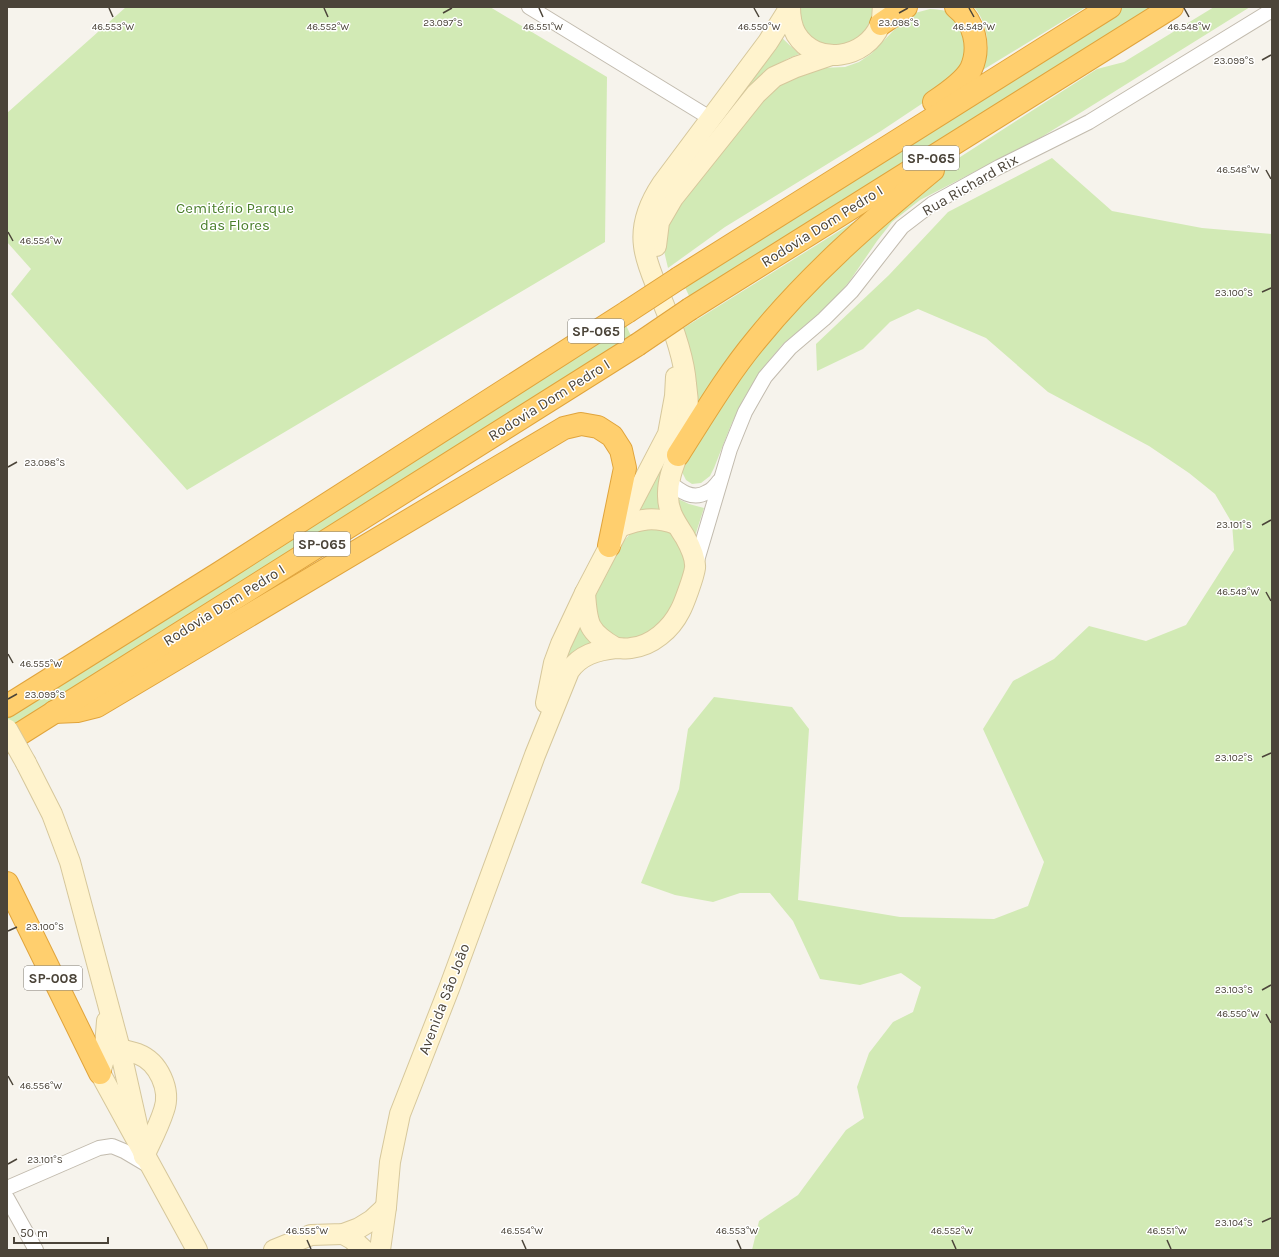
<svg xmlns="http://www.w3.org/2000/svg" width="1279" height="1257" viewBox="0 0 1279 1257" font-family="Karla,sans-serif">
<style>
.green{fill:#d2eab5}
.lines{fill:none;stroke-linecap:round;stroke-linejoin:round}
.street-casing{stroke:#c2bbae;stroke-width:16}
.secondary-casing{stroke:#d6c79b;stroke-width:22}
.highway-casing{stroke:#e0a43c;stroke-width:24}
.street{stroke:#fff;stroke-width:14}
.secondary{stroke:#fff3cd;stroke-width:20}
.highway{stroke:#ffcf6e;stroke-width:22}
.secondary-bridge-casing{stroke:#d6c79b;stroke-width:22;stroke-linecap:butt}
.highway-bridge-casing{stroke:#e0a43c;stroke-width:24;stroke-linecap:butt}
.secondary-bridge{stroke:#fff3cd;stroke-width:20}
.highway-bridge{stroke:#ffcf6e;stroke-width:22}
.ticks{fill:none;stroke:#4b4439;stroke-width:1.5}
.labels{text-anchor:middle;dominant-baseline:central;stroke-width:3;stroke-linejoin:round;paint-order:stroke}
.shield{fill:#fff;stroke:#817c74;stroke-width:1}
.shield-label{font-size:14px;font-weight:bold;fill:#4b4439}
.street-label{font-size:15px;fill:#4b4439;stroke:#fff}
.park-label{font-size:15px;fill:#4a7f2a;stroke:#fff}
.ticks-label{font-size:10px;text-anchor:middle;fill:#4b4439;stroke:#fff;stroke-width:3;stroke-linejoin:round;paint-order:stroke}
</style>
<rect width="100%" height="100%" fill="#f6f3ec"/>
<g class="green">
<path d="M126,7H490L607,77L605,242L187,490L11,294L31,269L7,242V113Z"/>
<path d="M799,7H873V18L870,26L852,43L828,46L813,39L802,26Z"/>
<path d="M974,7H1086L981,71C983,65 986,59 987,52C989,37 984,18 974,7Z"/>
<path d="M1122,7H1156L690,298L684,285Z"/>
<path d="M1214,7H1250L1040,138L920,200L892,222L877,241L849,282L838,295L815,317L782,345L763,368L744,398L731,425L714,468L710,476L701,483L692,484L686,480L682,472V465L734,381L785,315L940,170L1097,69L1124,62Z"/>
<path d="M930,9C957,10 956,17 969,38L965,63L941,91L881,131L725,227L668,268L664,251L668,217L761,101L782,83L792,77L821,68L845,67L859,62L871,54L893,31L906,20L915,13Z"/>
<path d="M780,36L799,54L787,59L764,74L658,200Z"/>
<path d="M1052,158L1112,211L1202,228L1272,234V1250H752L759,1221L798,1195L846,1130L864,1118L857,1087L869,1053L893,1022L913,1012L921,987L901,973L860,985L820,979L793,921L770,893H740L713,902L675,895L641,883L679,789L688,729L714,697L792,707L809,729L798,900L900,917L994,919L1028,906L1044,862L983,729L1013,681L1054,659L1089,626L1146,641L1186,625L1234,550L1232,523L1215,494L1189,473L1149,446L1048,392L986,338L918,309L890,322L863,349L817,371L816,344L889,275L948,212Z"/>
<path d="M876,208L696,413L682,329Z"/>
<path d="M625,323L631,336L7,734V714Z"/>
<path d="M669,446L661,511L631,518Z"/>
<path d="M674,497L689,504L704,508L694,539Z"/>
<path d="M640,529L667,530L675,536L685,554V577L666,622L638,638L620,639L608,634L596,619L593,602L595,594L623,542L630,534Z"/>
<path d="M578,622L597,645L557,671Z"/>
</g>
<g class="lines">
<defs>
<g id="street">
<path d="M529,7L710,118"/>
<path d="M669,482C680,491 693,501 707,492C712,490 716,485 719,481"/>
<path d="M696,564L730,449L745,412L765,377L790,348L824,319L852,291L902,227L932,204L999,167L1089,122L1272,10"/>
<path d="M7,1188L99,1148L112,1146L124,1151L151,1167"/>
<path d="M7,1198L36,1250"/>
</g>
<g id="secondary">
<path d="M790,7C790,16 791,25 796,34C816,67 866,59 880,25C883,20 882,13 883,7"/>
<path d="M656,246L659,222L673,198L756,94L774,77L796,67L831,55"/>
<path d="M619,527C641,519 653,516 676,524"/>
<path d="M585,593C587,624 588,632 616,648"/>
<path d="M546,703L554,663L561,644L585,593L668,434L675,396L676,377"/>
<path d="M26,763L52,814L70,862L120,1049L144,1156"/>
<path d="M107,1021L104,1059L100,1073L197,1250"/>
<path d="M110,1055L120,1049C126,1051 132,1052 138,1054C159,1062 171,1090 164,1110C159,1126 151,1141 144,1156"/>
<path d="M343,1234L352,1239L364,1250"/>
<path d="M274,1250L311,1235L343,1234L359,1228L372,1220L386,1207"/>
<path d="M380,1250L386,1207L390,1162L400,1114L450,986L535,755L569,671C580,655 597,650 616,648C621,648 626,649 631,648C652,646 671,629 680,611C684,604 694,576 695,568C696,558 690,546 685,537C677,524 668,513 668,496C667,472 682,450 687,427C689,413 688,398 686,384C684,356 672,324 661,298C655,281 646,264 644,246C641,224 650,202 662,184L768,42L790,7"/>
</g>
<g id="highway">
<path d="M881,24L906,7"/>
<path d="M934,102C946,94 964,82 971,69C981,47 974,21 956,7"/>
<path d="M679,278L1110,7"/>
<path d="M690,309L1172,7"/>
<path d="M678,455C703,416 727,375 757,339C808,276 870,222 933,170"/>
<path d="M7,706L221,572L627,312"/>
<path d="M54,712L77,711L97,706L564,428L581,424L598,427L612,436L621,450L625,468L609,546"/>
<path d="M7,742L637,345"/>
<path d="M7,883L100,1073"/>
</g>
</defs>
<use href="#street" class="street-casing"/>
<use href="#secondary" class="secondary-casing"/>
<use href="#highway" class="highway-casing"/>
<use href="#street" class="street"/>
<use href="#secondary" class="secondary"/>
<use href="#highway" class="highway"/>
<defs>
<path id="secondary-bridge" d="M7,729L26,763"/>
<g id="highway-bridge">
<path d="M627,312L679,278"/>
<path d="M637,345L690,309"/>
</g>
</defs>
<use href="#secondary-bridge" class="secondary-bridge-casing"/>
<use href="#highway-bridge" class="highway-bridge-casing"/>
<use href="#secondary-bridge" class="secondary-bridge"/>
<use href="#highway-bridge" class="highway-bridge"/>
</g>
<path class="ticks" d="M109,8L113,17M324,8L328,17M539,8L543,17M754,8L759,17M969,8L974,17M1184,8L1189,17M443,13L452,8M899,13L908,8M1262,60L1271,55M1266,170L1271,179M8,232L13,241M1262,292L1271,288M8,467L17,462M1262,525L1271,520M1266,592L1271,601M8,654L13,663M8,699L17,694M1262,757L1271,753M8,931L17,927M1262,990L1271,985M1266,1014L1271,1023M8,1076L13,1085M8,1164L17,1159M1262,1222L1271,1218M307,1240L311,1249M522,1240L526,1249M737,1240L741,1249M952,1240L956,1249M1167,1240L1171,1249"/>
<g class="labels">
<g class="shield">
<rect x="903" y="146" width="56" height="24" rx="3"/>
<rect x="568" y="319" width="56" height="24" rx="3"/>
<rect x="294" y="532" width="56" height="24" rx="3"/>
<rect x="24" y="966" width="58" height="24" rx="3"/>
</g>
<g class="shield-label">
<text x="931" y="158">SP-065</text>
<text x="596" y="331">SP-065</text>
<text x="322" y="544">SP-065</text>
<text x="53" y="978">SP-008</text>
</g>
<g class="street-label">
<text transform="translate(970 185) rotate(-30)">Rua Richard Rix</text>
<text transform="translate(822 226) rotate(-32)">Rodovia Dom Pedro I</text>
<text transform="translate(549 400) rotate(-32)">Rodovia Dom Pedro I</text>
<text transform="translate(224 605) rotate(-32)">Rodovia Dom Pedro I</text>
<text transform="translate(444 999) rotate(-69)">Avenida São João</text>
</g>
<g class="park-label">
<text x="235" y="208">Cemitério Parque<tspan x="235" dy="17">das Flores</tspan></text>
</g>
</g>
<g class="ticks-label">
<text x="443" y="26">23.097°S</text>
<text x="899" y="26">23.098°S</text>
<text x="113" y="30">46.553°W</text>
<text x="328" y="30">46.552°W</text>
<text x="543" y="30">46.551°W</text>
<text x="759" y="30">46.550°W</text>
<text x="974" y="30">46.549°W</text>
<text x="1189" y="30">46.548°W</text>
<text x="1234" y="64">23.099°S</text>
<text x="1238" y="173">46.548°W</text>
<text x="41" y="244">46.554°W</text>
<text x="1234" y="296">23.100°S</text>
<text x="45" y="466">23.098°S</text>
<text x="1234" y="528">23.101°S</text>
<text x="1238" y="595">46.549°W</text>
<text x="41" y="667">46.555°W</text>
<text x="45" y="698">23.099°S</text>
<text x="1234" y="761">23.102°S</text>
<text x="45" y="930">23.100°S</text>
<text x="1234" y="993">23.103°S</text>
<text x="1238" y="1017">46.550°W</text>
<text x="41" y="1089">46.556°W</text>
<text x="45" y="1163">23.101°S</text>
<text x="1234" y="1226">23.104°S</text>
<text x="307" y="1234">46.555°W</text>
<text x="522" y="1234">46.554°W</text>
<text x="737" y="1234">46.553°W</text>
<text x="952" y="1234">46.552°W</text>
<text x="1167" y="1234">46.551°W</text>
</g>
<rect width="1279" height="1257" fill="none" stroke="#4b4439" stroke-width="16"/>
<path d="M14 1237v6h94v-6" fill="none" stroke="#4b4439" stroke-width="2"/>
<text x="20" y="1237" font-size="12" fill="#4b4439" stroke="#ffffff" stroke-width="3" paint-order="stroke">50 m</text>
</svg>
